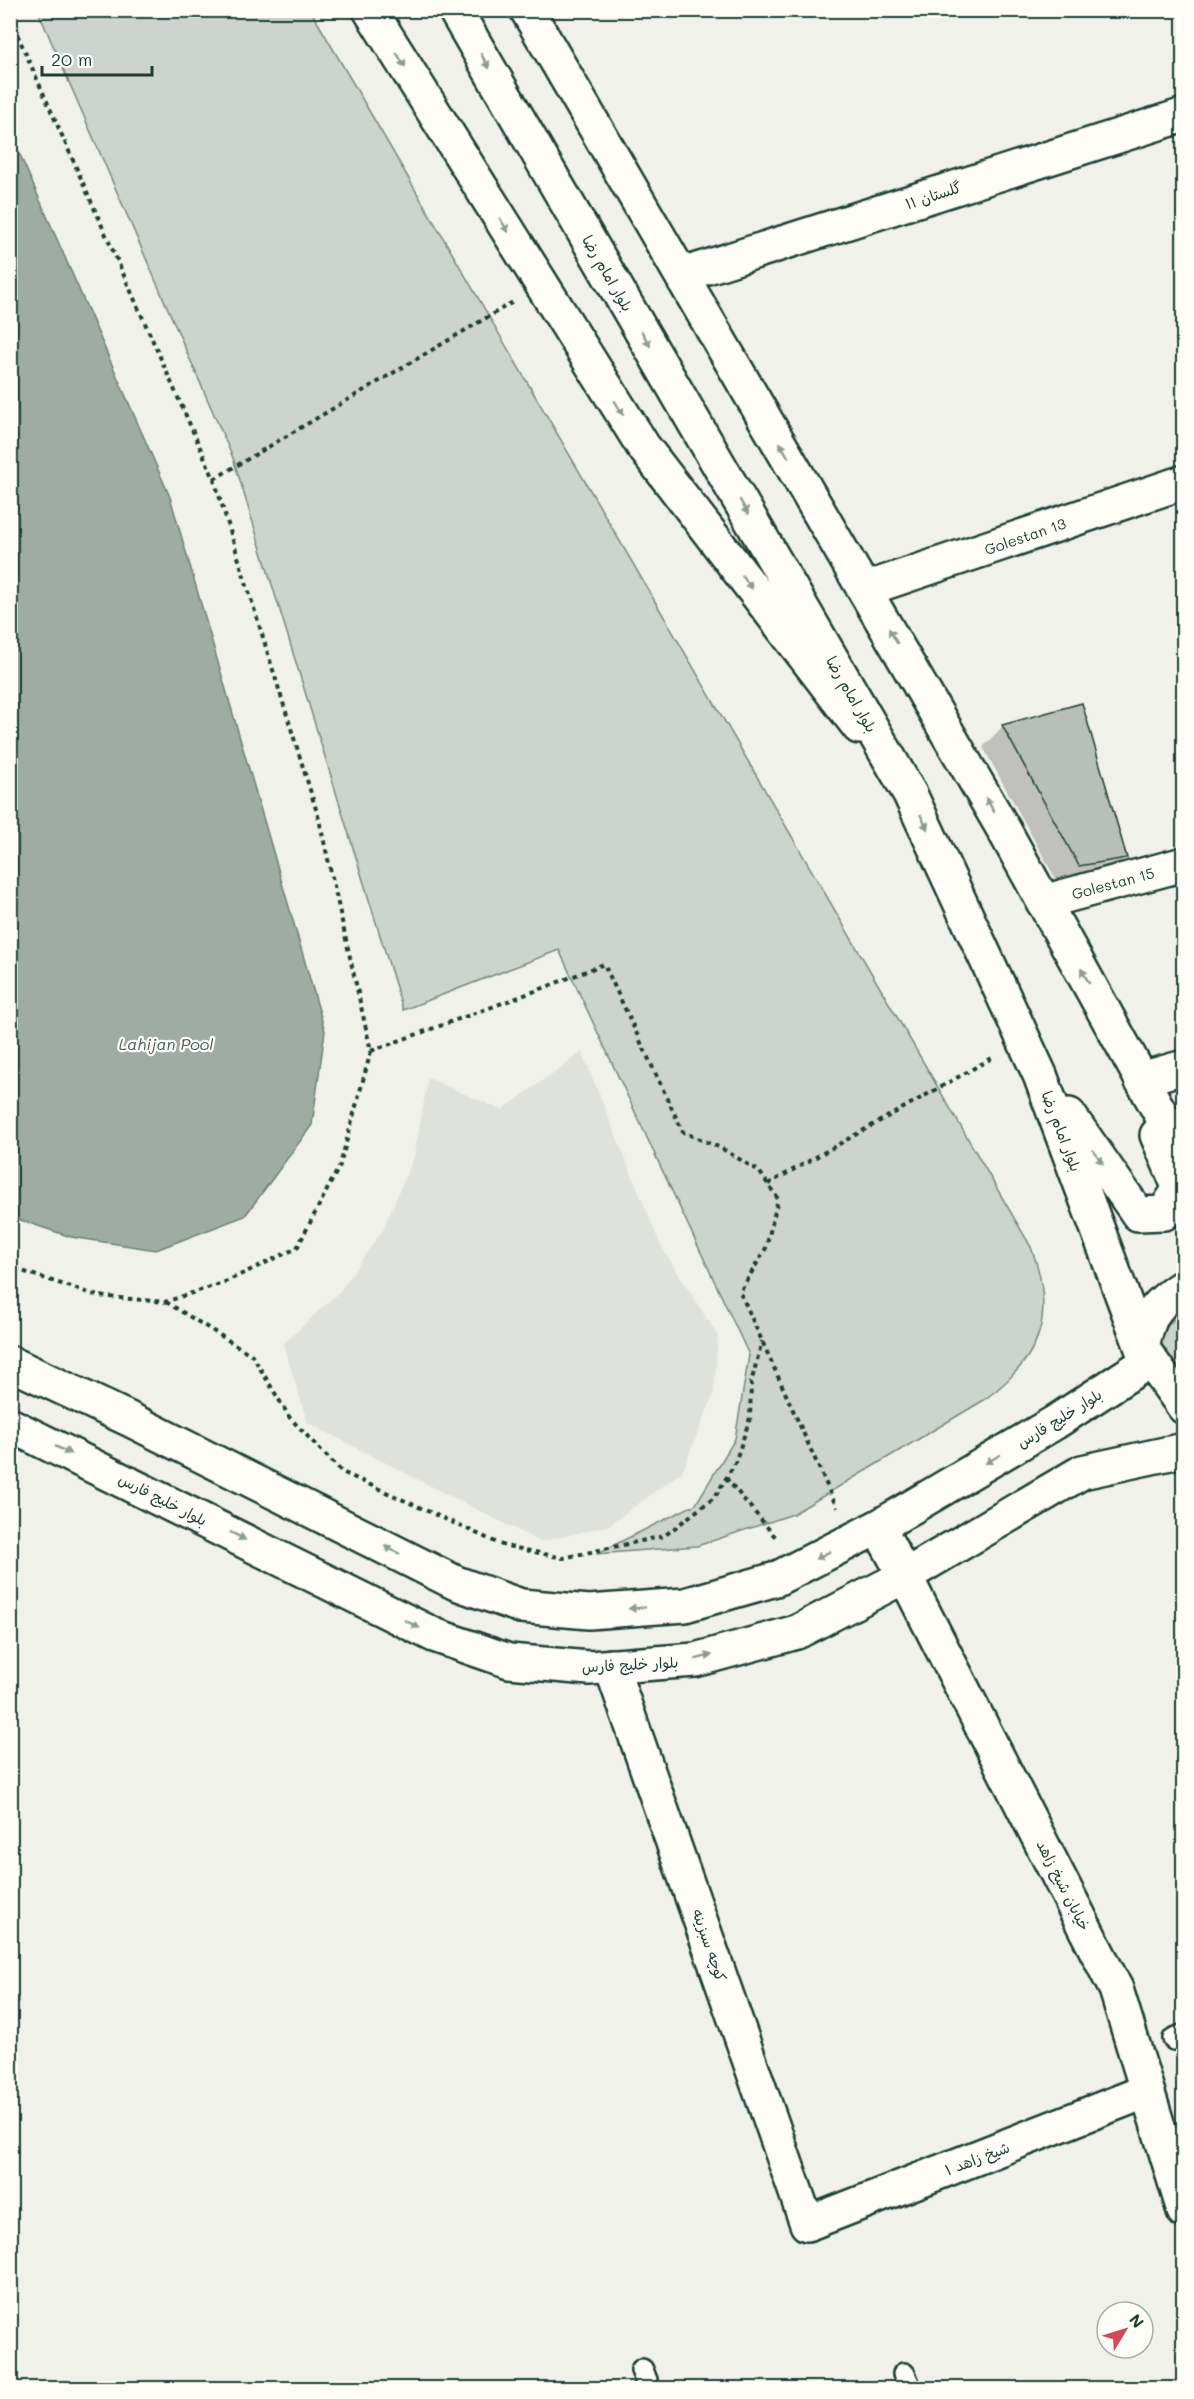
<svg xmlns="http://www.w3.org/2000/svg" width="1194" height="2399" viewBox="0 0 1194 2399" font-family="Mali,'Playpen Sans Arabic',sans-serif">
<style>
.built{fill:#dfe2dc}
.green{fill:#cdd3cd;stroke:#768880;stroke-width:1.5}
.water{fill:#9faca4;stroke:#6c8077;stroke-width:1.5}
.shadow{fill:#0003}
.building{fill:#b6bfb8;stroke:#1f3d34;stroke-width:1.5}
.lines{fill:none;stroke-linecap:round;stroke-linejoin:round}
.lane-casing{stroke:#1f3d34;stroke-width:26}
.street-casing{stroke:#1f3d34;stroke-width:38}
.secondary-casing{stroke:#1f3d34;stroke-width:38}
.primary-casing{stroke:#1f3d34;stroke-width:38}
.path{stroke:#1f3d34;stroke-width:4;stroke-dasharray:4.5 4.5;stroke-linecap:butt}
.lane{stroke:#fdfcf7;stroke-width:21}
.street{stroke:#fdfcf7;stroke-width:33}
.secondary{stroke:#fdfcf7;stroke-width:33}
.primary{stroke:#fdfcf7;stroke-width:33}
.oneway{fill:#8e9c96}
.labels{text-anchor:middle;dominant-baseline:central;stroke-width:4.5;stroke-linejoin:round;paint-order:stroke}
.street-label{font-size:15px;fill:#1f3d34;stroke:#fdfcf7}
.water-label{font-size:16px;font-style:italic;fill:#455e56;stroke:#fdfcf7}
</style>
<rect width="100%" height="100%" fill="#f0f1eb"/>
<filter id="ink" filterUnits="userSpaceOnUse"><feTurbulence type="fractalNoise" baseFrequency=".0167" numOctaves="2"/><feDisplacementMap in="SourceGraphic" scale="12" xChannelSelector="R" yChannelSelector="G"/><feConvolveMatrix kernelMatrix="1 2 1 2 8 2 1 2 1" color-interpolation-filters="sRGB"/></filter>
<g filter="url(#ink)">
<path class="built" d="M582,1052L661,1246L718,1336L714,1393L682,1472L608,1526L540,1542L308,1423L283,1344L340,1291L382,1231L414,1157L428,1078L502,1110Z"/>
<g class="green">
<path d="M38,11H311L1031,1247C1056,1314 1043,1357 984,1400L793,1514L697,1546L596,1554L696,1504L735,1439L749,1355L559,950L403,1010L233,458Z"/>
<path d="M1183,1311V1410L1155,1354C1161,1335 1167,1323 1183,1311Z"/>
</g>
<path class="water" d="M10,132L170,497L325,1031L312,1125L245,1216L156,1250L71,1237L11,1217Z"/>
<path class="shadow" d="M1003,726L1125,857L1105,878L1059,885L983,747Z"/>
<path class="building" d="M1082,703L1127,858L1079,866L1002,725Z"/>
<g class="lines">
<defs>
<g id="lane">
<path d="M1174,2039L1184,2035"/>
<path d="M642,2370L649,2388"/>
<path d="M904,2374L910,2388"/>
</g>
<g id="street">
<path d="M370,10L643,446L859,727"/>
<path d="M682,275L1184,115"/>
<path d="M866,589L1184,482"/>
<path d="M1043,902L1184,864"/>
<path d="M1141,1079L1184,1067"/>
<path d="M611,1666L807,2224L1147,2091"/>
</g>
<g id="secondary">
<path d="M10,1363L129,1419L456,1583L521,1606L589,1612L685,1605L776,1579L878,1527L1054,1423L1149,1361"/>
<path d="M10,1425L434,1635L509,1661L589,1668L695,1660L797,1632L905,1576L1082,1472L1184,1450"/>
<path d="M878,1527L905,1576L1116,1989L1184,2211"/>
</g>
<g id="primary">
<path d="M455,10L910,794L1040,1075L1142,1348L1184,1407"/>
<path d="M527,10L1004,830L1184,1156"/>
<path d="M1069,1115L1138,1214L1164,1213L1180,1189L1157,1135"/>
<path d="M1142,1348C1149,1314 1154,1305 1184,1286"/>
</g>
</defs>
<use href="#lane" class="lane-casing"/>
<use href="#street" class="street-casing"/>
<use href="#secondary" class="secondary-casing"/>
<use href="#primary" class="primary-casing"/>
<g class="path">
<path d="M10,18L214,479L319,819L371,1051L340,1165L297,1248L225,1282L165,1302L98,1296L10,1267"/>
<path d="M214,479L513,302"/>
<path d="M371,1051L541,989L604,964L683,1132L721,1148L759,1171L778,1199L766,1248L740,1292L837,1508"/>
<path d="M768,1184L992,1058"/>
<path d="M166,1302L252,1355L290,1418L342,1472L502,1545L563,1558L664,1536L715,1497L735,1463L750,1418L751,1383L762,1341"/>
<path d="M726,1478L778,1540"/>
</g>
<use href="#lane" class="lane"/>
<use href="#street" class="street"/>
<use href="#secondary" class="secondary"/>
<use href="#primary" class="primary"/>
</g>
<defs><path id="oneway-solid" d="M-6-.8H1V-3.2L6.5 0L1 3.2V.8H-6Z" transform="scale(1.5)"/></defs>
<g class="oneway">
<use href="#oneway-solid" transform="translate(401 60) rotate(58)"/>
<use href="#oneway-solid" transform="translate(485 61) rotate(60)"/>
<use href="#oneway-solid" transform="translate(504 225) rotate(58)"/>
<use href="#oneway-solid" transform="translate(646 339) rotate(60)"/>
<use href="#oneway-solid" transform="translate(619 408) rotate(58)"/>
<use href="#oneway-solid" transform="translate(784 450) rotate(-120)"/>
<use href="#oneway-solid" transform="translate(744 507) rotate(60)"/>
<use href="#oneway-solid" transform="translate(747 582) rotate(52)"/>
<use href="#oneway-solid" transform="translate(893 636) rotate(-120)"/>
<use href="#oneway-solid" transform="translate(990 805) rotate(-120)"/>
<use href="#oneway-solid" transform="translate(924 822) rotate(64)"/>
<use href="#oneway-solid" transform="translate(1085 976) rotate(-120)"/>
<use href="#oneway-solid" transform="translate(1098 1157) rotate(55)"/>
<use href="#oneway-solid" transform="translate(63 1450) rotate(26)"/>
<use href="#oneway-solid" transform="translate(993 1459) rotate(150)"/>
<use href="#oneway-solid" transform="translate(238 1536) rotate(27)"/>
<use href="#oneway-solid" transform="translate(392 1550) rotate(-153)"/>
<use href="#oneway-solid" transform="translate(823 1555) rotate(153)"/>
<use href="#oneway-solid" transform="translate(637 1608) rotate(176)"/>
<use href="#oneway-solid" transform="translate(412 1624) rotate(27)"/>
<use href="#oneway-solid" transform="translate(704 1657) rotate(-15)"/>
</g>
</g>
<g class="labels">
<g class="street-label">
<text transform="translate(933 195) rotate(-18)">گلستان ۱۱</text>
<text transform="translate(608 273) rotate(60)">بلوار امام رضا</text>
<text transform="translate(1025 536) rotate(-19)">Golestan 13</text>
<text transform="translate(852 694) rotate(60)">بلوار امام رضا</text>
<text transform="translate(1113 883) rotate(-15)">Golestan 15</text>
<text transform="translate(1062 1131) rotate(69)">بلوار امام رضا</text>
<text transform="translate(1059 1418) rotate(-32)">بلوار خلیج فارس</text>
<text transform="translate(163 1499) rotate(27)">بلوار خلیج فارس</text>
<text transform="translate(630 1664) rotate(-3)">بلوار خلیج فارس</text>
<text transform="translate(1064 1885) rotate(63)">خیابان شیخ زاهد</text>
<text transform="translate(710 1945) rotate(71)">کوچه سبزینه</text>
<text transform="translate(977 2158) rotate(-21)">شیخ زاهد ۱</text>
</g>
<g class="water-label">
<text x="166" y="1043">Lahijan Pool</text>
</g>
</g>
<rect width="1194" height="2399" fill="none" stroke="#fdfcf7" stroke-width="36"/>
<rect x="18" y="18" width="1158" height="2363" fill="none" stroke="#1f3d34" stroke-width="2" filter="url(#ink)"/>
<g transform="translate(1125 2330) rotate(52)"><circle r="28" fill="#fdfcf7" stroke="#a4b0a9" stroke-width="1.5"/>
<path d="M0-4.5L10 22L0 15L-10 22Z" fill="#d1495b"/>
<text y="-9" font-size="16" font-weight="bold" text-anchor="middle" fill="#1f3d34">N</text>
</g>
<path d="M42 66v9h110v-9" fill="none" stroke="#1f3d34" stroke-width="3"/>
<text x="51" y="66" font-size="18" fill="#1f3d34" stroke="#fdfcf7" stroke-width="4.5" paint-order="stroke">20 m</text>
</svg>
